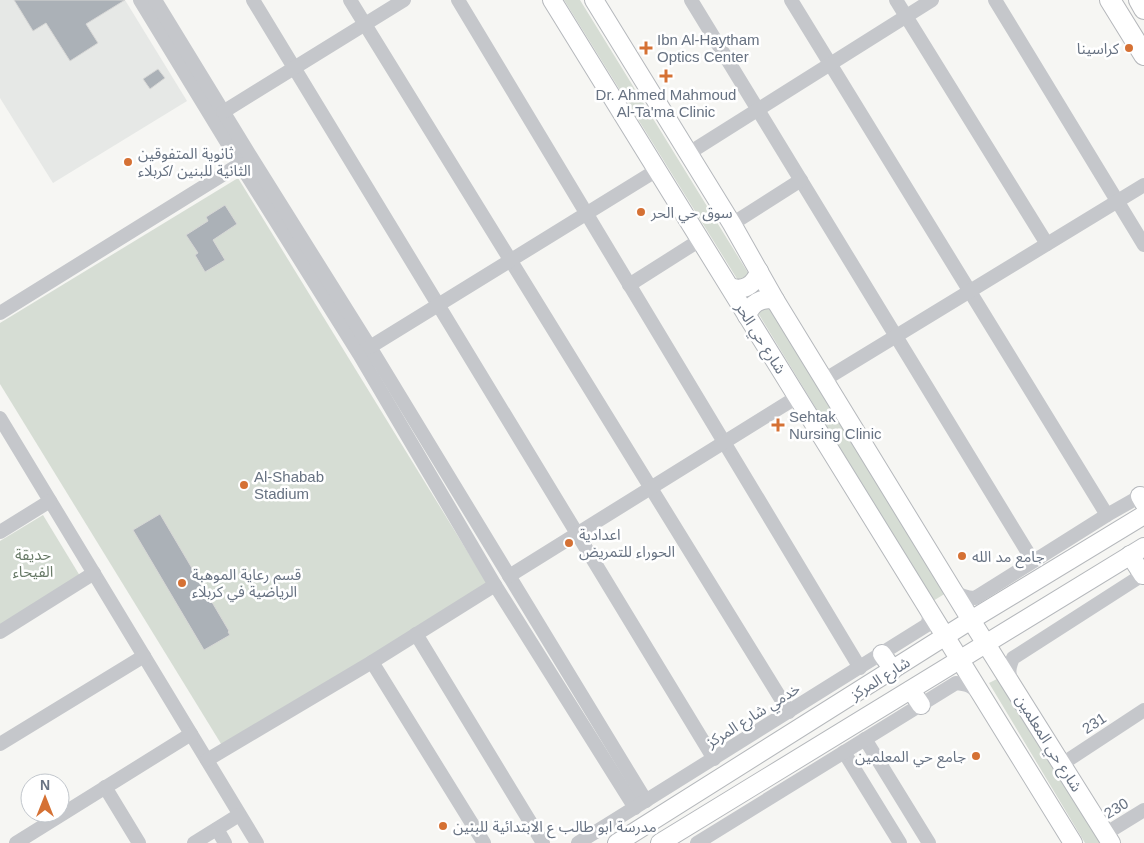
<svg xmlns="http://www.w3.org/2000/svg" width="1144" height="843" viewBox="0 0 1144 843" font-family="Helvetica,'Noto Sans Arabic',sans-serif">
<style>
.built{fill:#e6e8e6}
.green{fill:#d6ddd4}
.building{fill:#abb1b7;stroke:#d7d7d6}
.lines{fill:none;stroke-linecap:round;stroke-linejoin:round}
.major-casing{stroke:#b5b8bc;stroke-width:20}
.highway-casing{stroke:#b5b7bb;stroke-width:22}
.minor{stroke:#c5c7cb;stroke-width:14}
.major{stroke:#fff;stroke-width:18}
.highway{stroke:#fff;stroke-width:20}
.poi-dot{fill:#d57134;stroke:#fff;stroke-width:2}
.labels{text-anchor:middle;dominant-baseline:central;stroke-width:5;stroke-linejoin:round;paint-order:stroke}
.poi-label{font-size:15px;fill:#677282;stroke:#fff;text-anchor:start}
.street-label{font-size:15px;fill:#677282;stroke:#fff}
.park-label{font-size:15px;fill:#677966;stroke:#fff}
</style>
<rect width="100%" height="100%" fill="#f6f6f3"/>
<path class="built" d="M0,0H125L187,101L53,183L0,98Z"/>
<g class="green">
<path d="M564,0H580L750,276L739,282Z"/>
<path d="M238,178L488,585L223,747L0,384V323Z"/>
<path d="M766,302L946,593L933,601L755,308Z"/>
<path d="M43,515L80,576L0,625V541Z"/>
<path d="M1001,677L1101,843H1085L989,683Z"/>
</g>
<g class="building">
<path d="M14,0H125L86,24L98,43L70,61L46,23L33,31Z"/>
<path d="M158,69L165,78L150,89L143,79Z"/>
<path d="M225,205L237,224L213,240L225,260L205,272L195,255L198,253L186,235L208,221L206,217Z"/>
<path d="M160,514L229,631L228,632L230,635L204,650L133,530Z"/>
</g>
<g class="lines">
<defs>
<g id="major">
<path d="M552,0L1073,843"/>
<path d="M594,0L732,224L775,300L971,620L1111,843"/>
<path d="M730,287C743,292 755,285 759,271"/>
<path d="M747,316C751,303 761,297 775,300"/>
<path d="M1140,496L1144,503"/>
<path d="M1130,555L1143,575"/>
<path d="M882,654L893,670"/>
<path d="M911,690L921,705"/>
<path d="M617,843L971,620L1144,515"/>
<path d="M660,843L1144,547"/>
</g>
<g id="highway">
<path d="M1110,0L1144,55"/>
<path d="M1139,0L1144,9"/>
</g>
</defs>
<use href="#major" class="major-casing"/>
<use href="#highway" class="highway-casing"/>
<g class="minor">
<path d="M140,0L240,164L359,354L495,585L635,808"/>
<path d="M155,0L251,157L370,347L646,801"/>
<path d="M253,0L714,759"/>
<path d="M350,0L789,712"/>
<path d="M458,0L860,668"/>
<path d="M691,0L1033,561"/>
<path d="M791,0L1107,515"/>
<path d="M896,0L1047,244"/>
<path d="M995,0L1144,245"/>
<path d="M223,112L404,0"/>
<path d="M689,153L932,0"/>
<path d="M732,224L801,180"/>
<path d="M629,285L700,240"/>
<path d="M0,313L240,164"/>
<path d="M370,347L657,170"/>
<path d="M824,380L1144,185"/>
<path d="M0,418L257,843"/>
<path d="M0,532L50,501"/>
<path d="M509,576L797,397"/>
<path d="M952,589C960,595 965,598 975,598L1107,515L1144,494"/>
<path d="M0,632L94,573"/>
<path d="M416,634L543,843"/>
<path d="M372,662L484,843"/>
<path d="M1012,683C1008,673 1009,667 1013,658L1144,574"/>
<path d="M865,739L929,843"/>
<path d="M0,744L144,656"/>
<path d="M844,752L900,843"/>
<path d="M207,760L372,662L495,585"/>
<path d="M1062,764L1144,710"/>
<path d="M105,787L139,843"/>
<path d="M217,829L225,843"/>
<path d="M1105,834L1144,810"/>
<path d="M16,843L191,734"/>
<path d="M194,843L239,815"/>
<path d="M578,843L927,625L929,619L927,606"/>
<path d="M697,843L956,683C966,684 973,686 979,694"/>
</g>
<use href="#major" class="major"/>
<use href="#highway" class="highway"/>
</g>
<g class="poi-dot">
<path d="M643.5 40.5h5v5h5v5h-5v5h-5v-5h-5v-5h5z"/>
<circle cx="1129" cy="48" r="5"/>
<path d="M663.5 68.5h5v5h5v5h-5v5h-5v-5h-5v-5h5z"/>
<circle cx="128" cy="162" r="5"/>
<circle cx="641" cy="212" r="5"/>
<path d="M775.5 417.5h5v5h5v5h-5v5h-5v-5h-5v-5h5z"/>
<circle cx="244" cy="485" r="5"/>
<circle cx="569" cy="543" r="5"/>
<circle cx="962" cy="556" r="5"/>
<circle cx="182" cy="583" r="5"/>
<circle cx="976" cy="756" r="5"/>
<circle cx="443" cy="826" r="5"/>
</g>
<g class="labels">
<g class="poi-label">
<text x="657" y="39">Ibn Al-Haytham<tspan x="657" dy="17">Optics Center</tspan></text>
<text x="1119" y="48" text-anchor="end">كراسينا</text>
<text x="666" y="94" text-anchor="middle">Dr. Ahmed Mahmoud<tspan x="666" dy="17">Al-Ta'ma Clinic</tspan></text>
<text x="138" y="153">ثانوية المتفوقين<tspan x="138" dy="17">الثانية للبنين /كربلاء</tspan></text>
<text x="651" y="212">سوق حي الحر</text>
<text x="789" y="416">Sehtak<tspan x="789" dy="17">Nursing Clinic</tspan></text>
<text x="254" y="476">Al-Shabab<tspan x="254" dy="17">Stadium</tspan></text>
<text x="579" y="534">اعدادية<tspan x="579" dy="17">الحوراء للتمريض</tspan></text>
<text x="972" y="556">جامع مد الله</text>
<text x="192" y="574">قسم رعاية الموهبة<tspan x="192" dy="17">الرياضية في كربلاء</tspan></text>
<text x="966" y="756" text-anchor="end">جامع حي المعلمين</text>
<text x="453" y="826">مدرسة ابو طالب ع الابتدائية للبنين</text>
</g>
<g class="street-label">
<text transform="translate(761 338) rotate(58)">شارع حي الحر</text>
<text transform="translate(880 678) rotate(-32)">شارع المركز</text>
<text transform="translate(753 715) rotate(-32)">خدمي شارع المركز</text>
<text transform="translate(1094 723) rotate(-33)">231</text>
<text transform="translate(1049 743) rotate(58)">شارع حي المعلمين</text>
<text transform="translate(1116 808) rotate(-31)">230</text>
</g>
<g class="park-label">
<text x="33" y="554">حديقة<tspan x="33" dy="17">الفيحاء</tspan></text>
</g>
</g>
<g transform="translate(45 798)"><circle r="24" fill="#ffffff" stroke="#c2c7cd"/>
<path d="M0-4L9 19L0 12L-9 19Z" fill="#d57134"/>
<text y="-8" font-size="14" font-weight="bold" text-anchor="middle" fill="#677282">N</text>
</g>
</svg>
